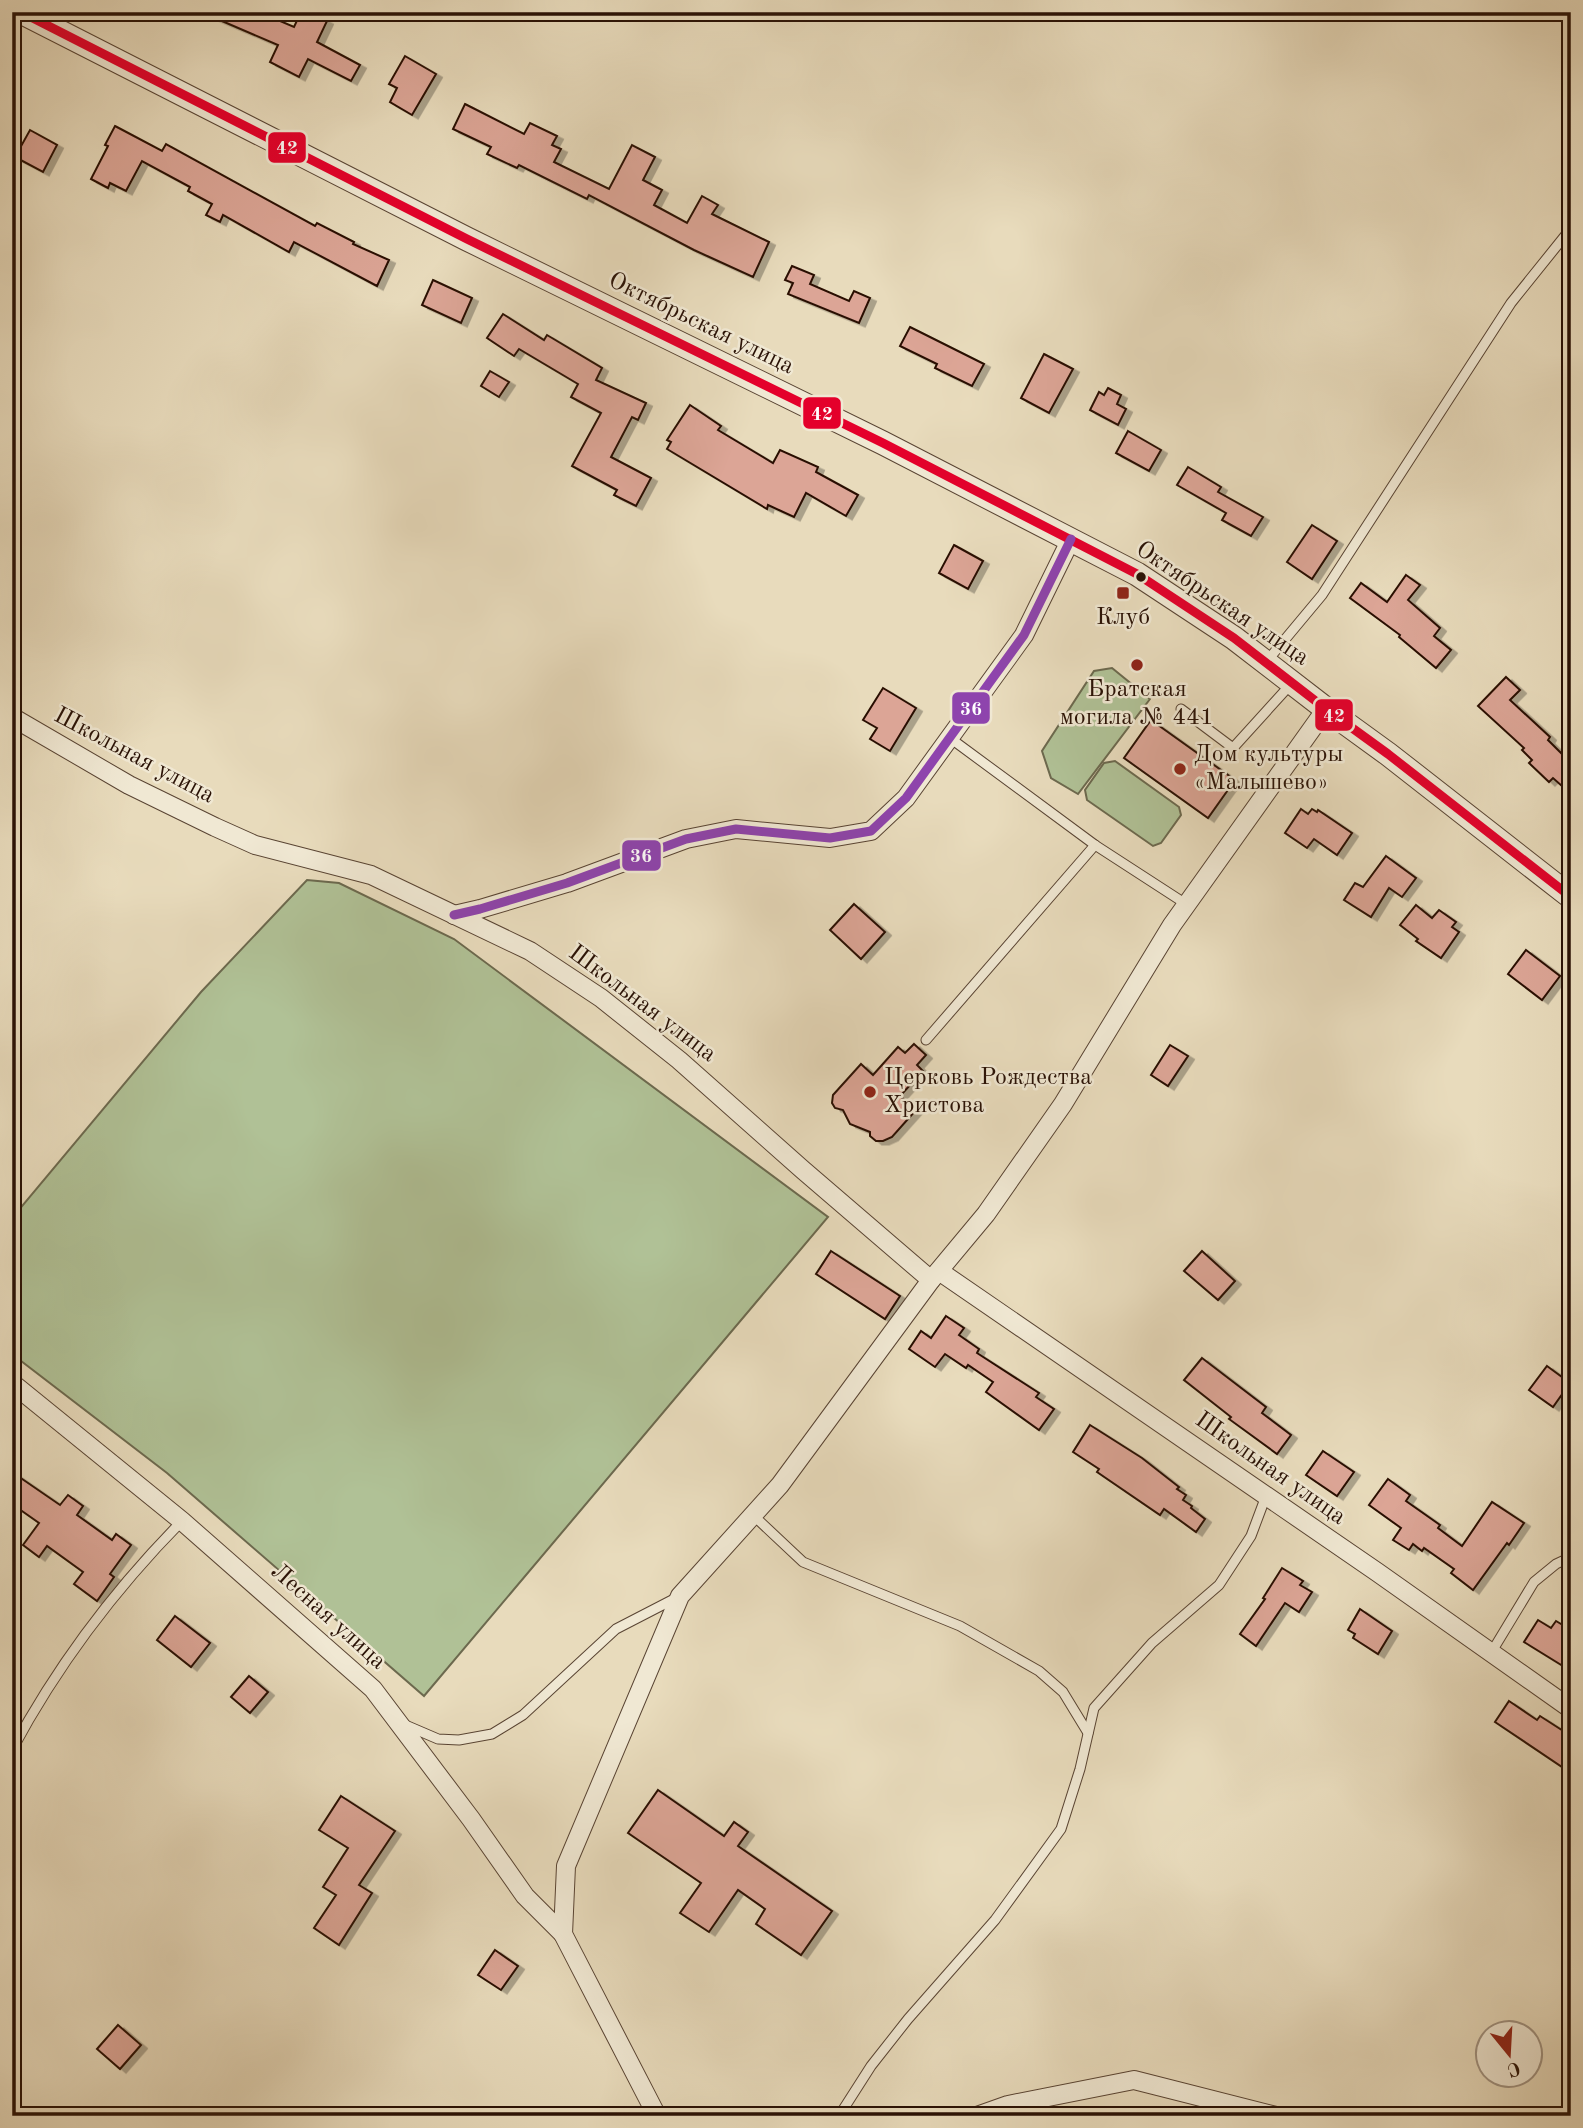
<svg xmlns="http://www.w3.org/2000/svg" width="1583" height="2128" viewBox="0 0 1583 2128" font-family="'Old Standard TT',serif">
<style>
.green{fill:#b0c196;stroke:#6c694e;stroke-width:2}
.building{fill:#dca596;stroke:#291105;stroke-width:2;filter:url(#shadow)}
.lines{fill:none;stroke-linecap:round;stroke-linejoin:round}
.service-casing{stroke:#594433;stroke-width:11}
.minor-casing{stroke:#594433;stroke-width:20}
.tertiary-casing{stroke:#594433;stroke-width:25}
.service{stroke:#f0e8d3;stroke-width:9}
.minor{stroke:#f0e8d3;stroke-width:18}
.tertiary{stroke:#f0e8d3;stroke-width:23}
.bus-1-casing{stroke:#f0e8d3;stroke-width:14}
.bus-2-casing{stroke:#f0e8d3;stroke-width:14}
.bus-1{stroke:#e4002b;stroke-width:9}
.bus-2{stroke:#8e44ad;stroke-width:9}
.bus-dot{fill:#291105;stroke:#f0e8d3;stroke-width:2.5}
.poi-dot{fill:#8f2418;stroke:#f0e8d3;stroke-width:2.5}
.labels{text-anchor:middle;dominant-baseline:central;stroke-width:5;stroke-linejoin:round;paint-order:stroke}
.street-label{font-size:24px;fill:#291105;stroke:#f0e8d3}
.poi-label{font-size:24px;fill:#291105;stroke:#f0e8d3}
.line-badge{stroke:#f0e8d3;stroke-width:2.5}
.badge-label{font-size:19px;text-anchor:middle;font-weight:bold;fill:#fff}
</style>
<defs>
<filter id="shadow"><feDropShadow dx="6" dy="3.5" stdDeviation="0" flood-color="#0004"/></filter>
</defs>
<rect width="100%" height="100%" fill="#e8dbbc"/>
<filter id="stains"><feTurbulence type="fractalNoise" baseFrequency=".00286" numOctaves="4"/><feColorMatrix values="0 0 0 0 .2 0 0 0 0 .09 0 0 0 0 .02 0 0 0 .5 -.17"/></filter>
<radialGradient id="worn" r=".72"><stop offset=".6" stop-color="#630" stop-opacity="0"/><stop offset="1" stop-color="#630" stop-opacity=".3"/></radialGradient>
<g class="green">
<path d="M1112,668L1150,699L1078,794L1051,778L1042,751L1094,671Z"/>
<path d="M1115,761L1179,807L1181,815L1161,843L1153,846L1087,800L1085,790L1104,763Z"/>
<path d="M307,880L339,883L454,939L828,1217L424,1696L167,1473L12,1354V1218L201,992Z"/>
</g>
<g class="building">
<path d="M201,12H259L294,27L301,12H321L319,17L327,21L317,42L360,65L351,81L308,59L299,77L270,62L278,45Z"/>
<path d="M405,56L436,74L412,115L390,102L397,88L389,84Z"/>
<path d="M465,104L524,134L530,123L557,136L552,145L561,149L554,162L609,189L632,145L655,157L643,180L662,190L654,205L687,223L702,196L718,205L712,214L769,242L753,277L694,250L589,195L587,199L519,165L517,168L487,154L491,147L453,129Z"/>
<path d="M115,126L162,151L166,144L315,226L317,223L354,242L353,244L389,260L377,286L294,242L289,252L223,215L220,222L206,215L212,204L188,191L190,187L142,161L126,191L110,183L108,188L91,179L108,146L105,145Z"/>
<path d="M30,130L57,145L43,172L15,157Z"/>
<path d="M792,266L814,275L810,284L849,301L854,291L870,298L859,323L788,294L793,283L785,280Z"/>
<path d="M433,280L472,298L461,323L422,305Z"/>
<path d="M503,314L544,340L547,335L602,368L596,380L646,403L638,420L632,417L611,457L651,478L636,506L614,495L617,490L572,466L601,413L571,397L578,384L519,349L514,356L487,338Z"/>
<path d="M910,327L984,364L972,386L935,368L937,364L900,346Z"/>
<path d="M1044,354L1073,369L1049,413L1021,398Z"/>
<path d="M490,371L509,382L499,397L481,386Z"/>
<path d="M1108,388L1121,395L1117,404L1126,409L1118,425L1090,410L1099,392L1104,395Z"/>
<path d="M690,405L721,426L718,430L773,463L780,450L818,467L816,472L858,495L846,516L806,493L794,517L768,505L767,509L667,449L671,442L667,440Z"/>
<path d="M1128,431L1161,450L1149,471L1116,453Z"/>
<path d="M1188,467L1221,487L1218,492L1263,517L1251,536L1222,520L1226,513L1177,485Z"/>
<path d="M1312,525L1337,541L1312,579L1287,562Z"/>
<path d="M954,545L983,561L968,589L939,573Z"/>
<path d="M1406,575L1420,585L1408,600L1440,628L1434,636L1451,650L1436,668L1399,637L1400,635L1350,598L1361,583L1387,602Z"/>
<path d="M1506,677L1520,690L1510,700L1550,737L1548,740L1571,763V794L1553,778L1549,782L1529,763L1532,760L1522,750L1524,748L1478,706Z"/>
<path d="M883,688L916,708L890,751L870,739L877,728L863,720Z"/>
<path d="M1151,720L1235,780L1208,818L1124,758Z"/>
<path d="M1301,809L1308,814L1312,809L1317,812L1318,810L1352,833L1337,855L1314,839L1307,848L1285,833Z"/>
<path d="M1386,856L1416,878L1402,897L1389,888L1371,917L1344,900L1355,883L1363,887Z"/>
<path d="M854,904L885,932L861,959L830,930Z"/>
<path d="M1416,905L1432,918L1439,910L1456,922L1452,927L1459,932L1441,958L1416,941L1418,939L1400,925Z"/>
<path d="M1526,950L1560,976L1542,1000L1508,974Z"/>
<path d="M914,1044L926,1055L917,1065L923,1071L900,1096L916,1110L892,1137L883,1141H876L870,1136V1132L850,1124L843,1110L835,1108L832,1103L833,1095L861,1064L873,1075L898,1047L905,1053Z"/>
<path d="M1170,1045L1188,1056L1168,1086L1151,1075Z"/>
<path d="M831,1251L900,1296L885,1319L816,1274Z"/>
<path d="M1202,1251L1235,1281L1218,1300L1184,1271Z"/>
<path d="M946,1316L964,1328L959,1335L979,1349L977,1353L1039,1393L1036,1397L1054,1409L1039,1430L986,1392L993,1382L968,1365L966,1368L945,1354L935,1367L909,1349L921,1331L931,1338Z"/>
<path d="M1202,1358L1266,1407L1262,1413L1291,1435L1277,1454L1229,1419L1231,1417L1184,1380Z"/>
<path d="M1547,1366L1570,1383L1553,1407L1529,1390Z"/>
<path d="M1090,1425L1142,1458L1179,1487L1177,1489L1186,1495L1183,1500L1192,1506L1191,1508L1205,1519L1196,1532L1164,1509L1160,1515L1097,1472L1099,1469L1073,1452Z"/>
<path d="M1323,1451L1354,1472L1337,1496L1306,1475Z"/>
<path d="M12,1472L60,1505L68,1495L83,1506L77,1515L112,1540L116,1534L131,1545L110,1574L114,1577L97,1601L74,1584L83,1572L47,1546L39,1557L23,1545L39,1523L12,1504Z"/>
<path d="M1388,1479L1410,1495L1406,1501L1440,1525L1438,1528L1462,1546L1492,1502L1524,1523L1509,1545L1507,1543L1473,1590L1451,1573L1454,1569L1424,1548L1422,1551L1413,1544L1409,1550L1393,1540L1401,1528L1369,1505Z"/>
<path d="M1282,1568L1303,1581L1300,1585L1312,1592L1299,1612L1285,1603L1256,1646L1240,1634L1265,1599L1263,1598Z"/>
<path d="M1360,1609L1392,1631L1378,1654L1353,1638L1355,1634L1348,1630Z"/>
<path d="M175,1616L210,1643L191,1667L157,1640Z"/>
<path d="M1538,1620L1551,1628L1556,1621L1571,1630V1671L1524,1642Z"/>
<path d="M249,1676L268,1692L250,1713L231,1697Z"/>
<path d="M1509,1701L1537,1720L1540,1716L1571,1736V1773L1495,1722Z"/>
<path d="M658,1790L724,1836L734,1822L748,1832L738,1846L832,1911L801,1955L756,1924L765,1909L738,1890L709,1932L680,1913L701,1883L628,1833Z"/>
<path d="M341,1796L395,1831L359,1885L372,1893L339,1945L314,1928L336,1895L323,1887L348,1848L319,1830Z"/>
<path d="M495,1950L518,1966L501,1990L478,1975Z"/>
<path d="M118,2025L141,2045L120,2069L97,2049Z"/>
</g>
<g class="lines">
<defs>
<g id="service">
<path d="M1267,661L1322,595L1511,303L1568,232L1571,231"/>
<path d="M1181,709L1233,748L1291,684"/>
<path d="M950,738L1095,845L1186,904"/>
<path d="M926,1040L1095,845"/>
<path d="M753,1515L803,1562L960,1626L1039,1671L1063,1692L1088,1733"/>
<path d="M1491,1653L1534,1582L1556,1564L1571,1557"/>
<path d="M403,1724L438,1739L459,1740L492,1734L523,1715L616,1629L678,1597"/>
<path d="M12,1750C57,1666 115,1589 182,1521"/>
<path d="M839,2116L871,2066L908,2019L995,1920L1061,1829L1080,1769L1094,1708L1152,1643L1219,1585L1251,1536L1266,1496"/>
</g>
<g id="minor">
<path d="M12,717L129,785L215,827L255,845L371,875L530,951L601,998L679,1060L803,1170L931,1280"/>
<path d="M454,915L480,909L567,883L686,839L736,829L830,838L871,831L906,798L1024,635L1071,539"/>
<path d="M939,1271L1377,1572L1571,1709"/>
<path d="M12,1383L182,1521L373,1689L471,1819L525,1896L563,1934"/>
<path d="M657,2116L563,1934L566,1866L680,1596L780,1485L931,1280L986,1214L1063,1104L1172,925L1326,709"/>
<path d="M977,2116L1008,2105L1134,2080L1276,2116"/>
</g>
<path id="tertiary" d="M21,12L467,239L883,443L1137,574L1234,638L1326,709L1388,754L1571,897"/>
</defs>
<use href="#service" class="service-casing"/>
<use href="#minor" class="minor-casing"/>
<use href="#tertiary" class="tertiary-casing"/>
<use href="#service" class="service"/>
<use href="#minor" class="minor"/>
<use href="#tertiary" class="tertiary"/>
<defs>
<path id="bus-1" d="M21,12L467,239L883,443L1137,574L1234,638L1326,709L1388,754L1571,897"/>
<path id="bus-2" d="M454,915L480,909L567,883L686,839L736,829L830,838L871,831L906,798L1024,635L1071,539"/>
</defs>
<use href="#bus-1" class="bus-1-casing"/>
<use href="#bus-2" class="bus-2-casing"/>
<use href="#bus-1" class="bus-1"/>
<use href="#bus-2" class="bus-2"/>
</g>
<circle class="bus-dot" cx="1141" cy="577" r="6"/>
<g class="poi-dot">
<rect x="1116" y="586" width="14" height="14" rx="3.5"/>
<circle cx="1137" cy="665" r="7"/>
<circle cx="1180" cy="769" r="7"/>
<circle cx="870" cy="1092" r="7"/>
</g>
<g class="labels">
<g class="street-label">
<text transform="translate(701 324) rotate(26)">Октябрьская улица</text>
<text transform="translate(1222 604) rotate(34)">Октябрьская улица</text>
<text transform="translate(134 756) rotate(28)">Школьная улица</text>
<text transform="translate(642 1004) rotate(37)">Школьная улица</text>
<text transform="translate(1270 1469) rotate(35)">Школьная улица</text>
<text transform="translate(328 1617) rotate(42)">Лесная улица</text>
</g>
<g class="poi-label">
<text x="1123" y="618">Клуб</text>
<text x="1137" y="690">Братская<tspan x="1137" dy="28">могила № 441</tspan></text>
<text x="1194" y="755" text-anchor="start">Дом культуры<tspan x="1194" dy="28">«Малышево»</tspan></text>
<text x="884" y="1078" text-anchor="start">Церковь Рождества<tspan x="884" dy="28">Христова</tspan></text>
</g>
</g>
<g class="line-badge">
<rect x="267" y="131" width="40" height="33" rx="7" fill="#e4002b"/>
<rect x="802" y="396" width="40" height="34" rx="7" fill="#e4002b"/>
<rect x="951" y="691" width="40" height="34" rx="7" fill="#8e44ad"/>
<rect x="1314" y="698" width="40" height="34" rx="7" fill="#e4002b"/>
<rect x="621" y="839" width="41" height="33" rx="7" fill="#8e44ad"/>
</g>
<g class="badge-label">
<text x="287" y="154">42</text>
<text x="822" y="420">42</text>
<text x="971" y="715">36</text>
<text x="1334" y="722">42</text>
<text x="641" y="862">36</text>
</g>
<rect width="1583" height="2128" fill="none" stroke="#e8dbbc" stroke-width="42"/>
<rect x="14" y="14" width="1555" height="2100" fill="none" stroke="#291105" stroke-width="3.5"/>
<rect x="21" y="21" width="1541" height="2086" fill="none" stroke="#291105" stroke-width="2"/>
<g transform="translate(1509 2054) rotate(162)"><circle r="33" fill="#f0e8d3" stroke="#a09281" stroke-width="2"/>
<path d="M0-5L12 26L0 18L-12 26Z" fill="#8f2418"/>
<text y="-10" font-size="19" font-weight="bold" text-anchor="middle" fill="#291105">С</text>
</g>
<rect width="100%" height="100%" filter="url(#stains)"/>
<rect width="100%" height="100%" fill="url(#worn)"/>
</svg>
